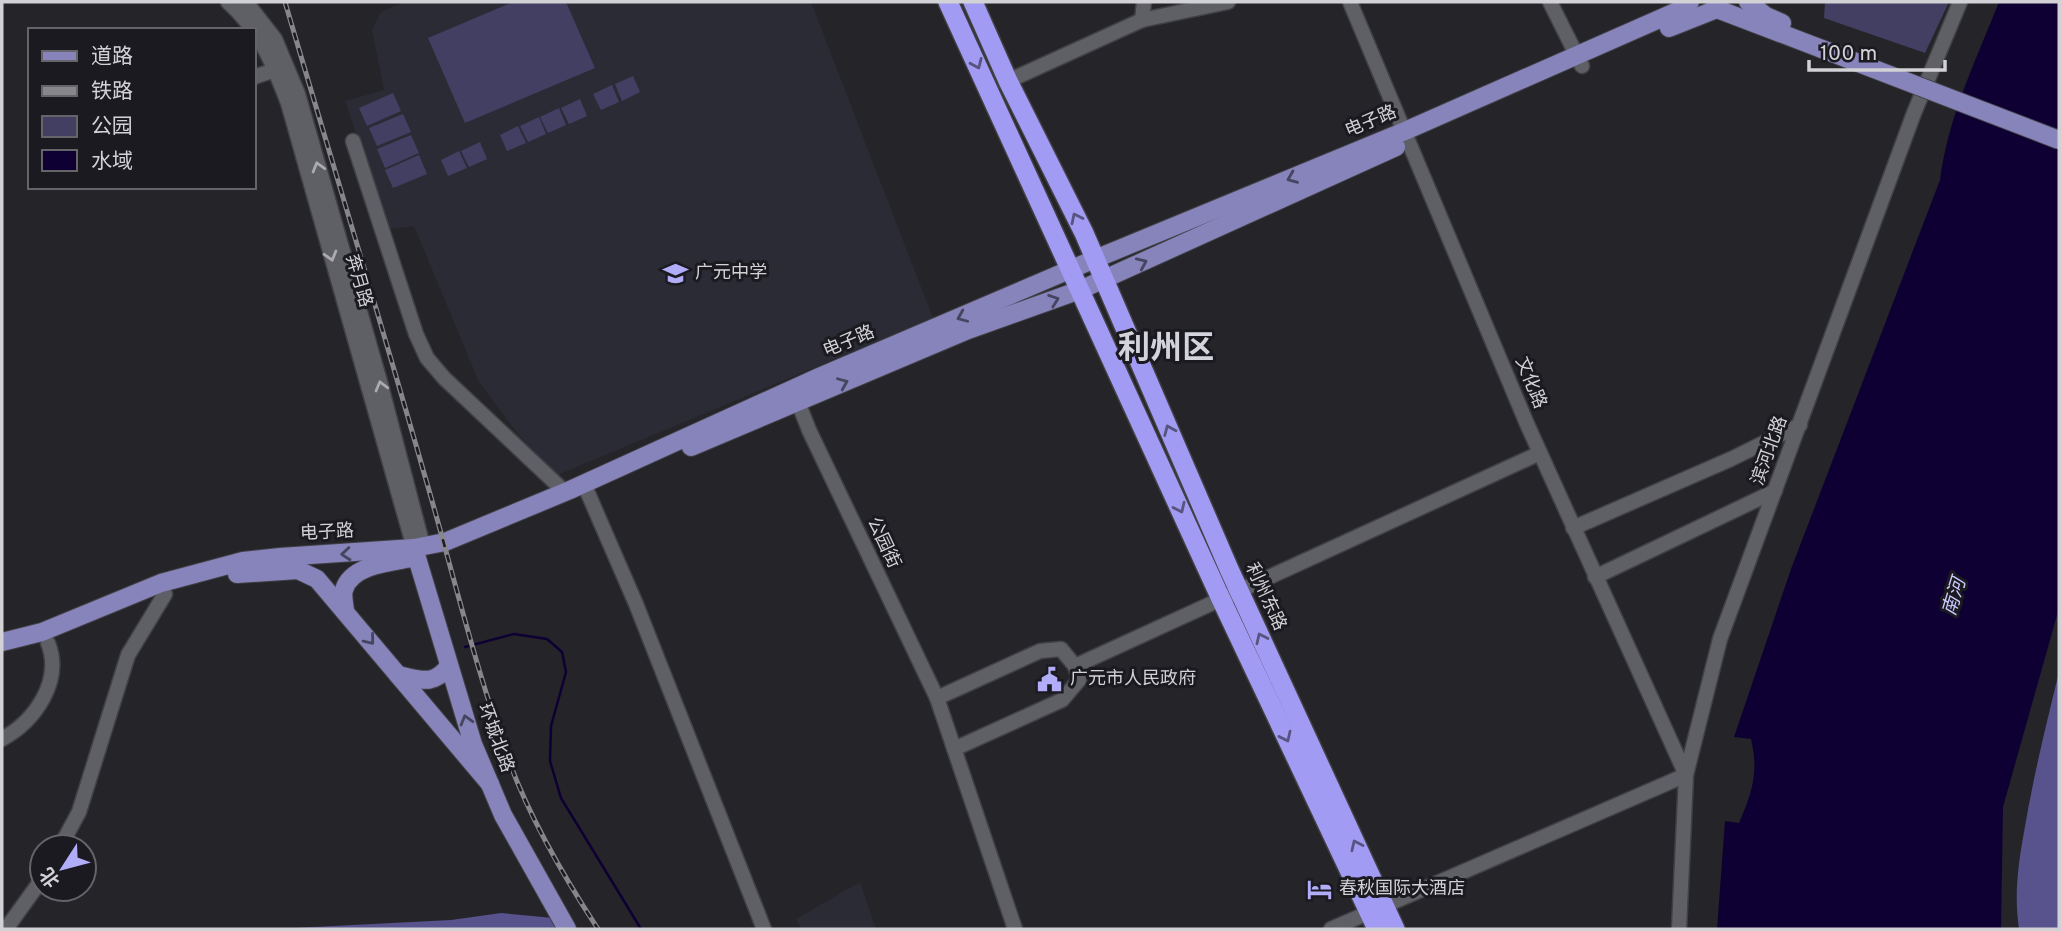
<svg xmlns="http://www.w3.org/2000/svg" width="2061" height="931" viewBox="0 0 2061 931" font-family="Overpass,'Noto Sans SC',sans-serif">
<style>
.built{fill:#2b2b36}
.green{fill:#423f63}
.forest{fill:#58528d}
.water{fill:#0f0033}
.lines{fill:none;stroke-linecap:round;stroke-linejoin:round}
.stream{stroke:#0f0033;stroke-width:2.5}
.minor-casing{stroke:#404045;stroke-width:17}
.major-casing{stroke:#404045;stroke-width:20}
.highway-casing{stroke:#404045;stroke-width:22}
.minor{stroke:#5f5f66;stroke-width:14}
.major{stroke:#8783bb;stroke-width:18}
.highway{stroke:#a29bf3;stroke-width:19}
.rail-casing{stroke:#86868b;stroke-width:5}
.rail{stroke:#1a1a20;stroke-width:2.5;stroke-dasharray:8;stroke-linecap:butt}
.major-bridge-casing{stroke:#404045;stroke-width:20;stroke-linecap:butt}
.major-bridge{stroke:#8783bb;stroke-width:18}
.oneway{stroke:#57547f}
.oneway2{stroke:#aaaaaf}
.oneway3{stroke:#46445e}
.labels{text-anchor:middle;dominant-baseline:central;stroke-width:6;stroke-linejoin:round;paint-order:stroke}
.street-label{font-size:18px;fill:#d2d2d6;stroke:#1a1a20}
.poi-label{font-size:18px;fill:#d2d2d6;stroke:#1a1a20;text-anchor:start}
.water-label{font-size:19px;font-style:italic;fill:#cbc9ff;stroke:#1a1a20}
.town-label{font-size:32px;font-weight:bold;fill:#d3d3db;stroke:#1a1a20}
</style>
<rect width="100%" height="100%" fill="#242429"/>
<g class="built">
<path d="M405,2H811L933,318L555,476L518,434L479,382L414,226L389,229L345,101L384,90L372,29L381,12Z"/>
<path d="M860,882L876,929H801L796,919Z"/>
</g>
<g class="green">
<path d="M513,2H566L595,68L465,123L428,38Z"/>
<path d="M1825,2H1949L1925,53L1824,18Z"/>
<path d="M633,76L640,92L622,101L615,84Z"/>
<path d="M612,85L619,102L601,110L593,94Z"/>
<path d="M393,93L401,111L367,126L359,108Z"/>
<path d="M580,99L587,116L569,124L561,108Z"/>
<path d="M559,108L566,125L548,133L540,117Z"/>
<path d="M403,114L411,132L377,146L369,128Z"/>
<path d="M539,117L546,134L528,142L520,126Z"/>
<path d="M518,126L526,143L507,151L500,135Z"/>
<path d="M411,135L419,153L385,168L377,149Z"/>
<path d="M480,142L487,159L469,167L461,151Z"/>
<path d="M459,151L467,168L448,176L441,160Z"/>
<path d="M419,155L427,174L393,188L385,170Z"/>
</g>
<g class="forest">
<path d="M2059,672V929H2019C2014,896 2018,865 2024,832C2033,778 2046,725 2059,672Z"/>
<path d="M501,913L553,918L557,929L294,928L451,920Z"/>
</g>
<path class="water" d="M1999,2H2059V608L2003,807L2001,929H1717L1725,821L1739,823C1752,792 1759,773 1751,739L1734,737L1791,569L1940,180C1948,117 1976,60 1999,2Z"/>
<g class="lines">
<path class="stream" d="M465,647L514,634L547,639L562,652L566,672L551,726L550,761L561,798L641,929"/>
<defs>
<g id="minor">
<path d="M228,2C261,32 272,62 288,103L414,548"/>
<path d="M246,2L275,39L298,94L379,378L423,546"/>
<path d="M1550,2L1582,66"/>
<path d="M1142,20L1144,2"/>
<path d="M254,77L275,70"/>
<path d="M1008,81L1142,20L1228,2"/>
<path d="M353,141L416,334L427,358L444,378L565,492"/>
<path d="M798,402L809,430L937,698"/>
<path d="M587,491L636,604L764,929"/>
<path d="M1573,528L1731,459L1800,425"/>
<path d="M1595,577L1775,491"/>
<path d="M1075,666L1540,453"/>
<path d="M2,739C35,721 63,681 48,643"/>
<path d="M954,749L1062,700L1079,680L1075,666L1061,649L1040,651L937,698L1015,929"/>
<path d="M60,847L79,812L128,655L165,594"/>
<path d="M6,929L42,879"/>
<path d="M1331,929L1686,775L1527,424L1350,2"/>
<path d="M1679,929L1686,775L1720,639L1914,113L1960,2"/>
</g>
<g id="major">
<path d="M1748,2L1766,16L1782,23"/>
<path d="M1717,9L1822,49"/>
<path d="M1669,28L1717,9"/>
<path d="M691,447L968,330L1080,290L1396,147"/>
<path d="M414,548L473,744L503,815L567,929"/>
<path d="M237,574L298,570L317,579L490,784"/>
<path d="M345,612C345,606 342,596 344,590C351,565 391,562 412,558"/>
<path d="M2,642L42,632L161,583L243,561L280,557L414,548L445,542L570,490L819,377L1095,259L1405,131L1682,9L1690,2"/>
<path d="M398,675C422,680 433,686 449,666"/>
</g>
<g id="highway">
<path d="M948,2L1221,599L1377,929"/>
<path d="M973,2L1008,81L1084,233L1229,569L1395,929"/>
</g>
</defs>
<use href="#minor" class="minor-casing"/>
<use href="#major" class="major-casing"/>
<use href="#highway" class="highway-casing"/>
<use href="#minor" class="minor"/>
<use href="#major" class="major"/>
<use href="#highway" class="highway"/>
<defs>
<path id="rail" d="M285,2C331,159 379,315 424,473C452,568 475,668 509,761C531,821 564,877 598,929"/>
</defs>
<use href="#rail" class="rail-casing"/>
<use href="#rail" class="rail"/>
<defs>
<path id="major-bridge" d="M1822,49L2059,140"/>
</defs>
<use href="#major-bridge" class="major-bridge-casing"/>
<use href="#major-bridge" class="major-bridge"/>
</g>
<defs><path id="oneway-chevron" d="M-2-3.5L2.5 0L-2 3.5" fill="none" stroke-width="1.6" stroke-linecap="round" stroke-linejoin="round" transform="scale(1.75)"/></defs>
<g class="oneway">
<use href="#oneway-chevron" transform="translate(977 64) rotate(66)"/>
<use href="#oneway-chevron" transform="translate(1076 218) rotate(-116)"/>
<use href="#oneway-chevron" transform="translate(1169 430) rotate(-113)"/>
<use href="#oneway-chevron" transform="translate(1180 508) rotate(65)"/>
<use href="#oneway-chevron" transform="translate(1261 638) rotate(-115)"/>
<use href="#oneway-chevron" transform="translate(1286 737) rotate(65)"/>
<use href="#oneway-chevron" transform="translate(1356 845) rotate(-115)"/>
</g>
<g class="oneway2">
<use href="#oneway-chevron" transform="translate(318 167) rotate(-106)"/>
<use href="#oneway-chevron" transform="translate(331 256) rotate(74)"/>
<use href="#oneway-chevron" transform="translate(381 386) rotate(-105)"/>
</g>
<g class="oneway3">
<use href="#oneway-chevron" transform="translate(1292 178) rotate(158)"/>
<use href="#oneway-chevron" transform="translate(1142 263) rotate(-24)"/>
<use href="#oneway-chevron" transform="translate(1054 300) rotate(-20)"/>
<use href="#oneway-chevron" transform="translate(962 317) rotate(157)"/>
<use href="#oneway-chevron" transform="translate(843 383) rotate(-23)"/>
<use href="#oneway-chevron" transform="translate(346 554) rotate(175)"/>
<use href="#oneway-chevron" transform="translate(370 640) rotate(51)"/>
<use href="#oneway-chevron" transform="translate(466 720) rotate(-106)"/>
</g>
<defs>
<symbol id="school-bare" viewBox="-9 -9 18 18"><path d="M0-5L7-2L0 1L-7-2ZM-4 1L0 2.5L4 1V4Q0 6-4 4Z" fill="#b2adf9" stroke="#1a1a20" stroke-width="2.5" paint-order="stroke"/></symbol>
<symbol id="civic-bare" viewBox="-9 -9 18 18"><path d="M-.6-6.5H3V-4.5H.6V-3L4-1V1h2V6H-6V1h2V-1L-.6-3ZM-1.2 2.5V6h2.4V2.5Z" fill="#b2adf9" stroke="#1a1a20" stroke-width="2.5" paint-order="stroke"/></symbol>
<symbol id="hotel-bare" viewBox="-9 -9 18 18"><path d="M-6-4.5h1.5V1H6V5H4.5V3h-9V5H-6ZM-4 0a1.8 1.8 0 1 1 3.6 0ZM.5 0V-2.5h3Q6-2.5 6 0Z" fill="#b2adf9" stroke="#1a1a20" stroke-width="2.5" paint-order="stroke"/></symbol>
</defs>
<g fill-rule="evenodd">
<use href="#school-bare" x="658" y="256" width="35" height="35"/>
<use href="#civic-bare" x="1032" y="662" width="35" height="35"/>
<use href="#hotel-bare" x="1302" y="872" width="35" height="35"/>
</g>
<g class="labels">
<g class="street-label">
<text transform="translate(1371 122) rotate(-23)">电子路</text>
<text transform="translate(358 281) rotate(74)">奔月路</text>
<text transform="translate(849 342) rotate(-23)">电子路</text>
<text transform="translate(1530 383) rotate(68)">文化路</text>
<text transform="translate(1770 451) rotate(-70)">滨河北路</text>
<text transform="translate(327 533) rotate(-3)">电子路</text>
<text transform="translate(883 543) rotate(65)">公园街</text>
<text transform="translate(1265 597) rotate(65)">利州东路</text>
<text transform="translate(495 738) rotate(70)">环城北路</text>
</g>
<g class="poi-label">
<text x="695" y="273">广元中学</text>
<text x="1070" y="679">广元市人民政府</text>
<text x="1339" y="889">春秋国际大酒店</text>
</g>
<g class="water-label">
<text transform="translate(1955 597) rotate(-73)">南河</text>
</g>
<g class="town-label">
<text x="1166" y="350">利州区</text>
</g>
</g>
<rect width="2061" height="931" fill="none" stroke="#d2d2d6" stroke-width="7"/>
<rect x="28" y="28" width="228" height="161" fill="#1a1a20" stroke="#646469" stroke-width="2"/>
<rect x="42" y="51" width="35" height="10" fill="#8783bb" stroke="#646469" stroke-width="2"/>
<text x="91" y="63" font-size="21" fill="#d2d2d6">道路</text>
<rect x="42" y="86" width="35" height="10" fill="#86868b" stroke="#646469" stroke-width="2"/>
<text x="91" y="98" font-size="21" fill="#d2d2d6">铁路</text>
<rect x="42" y="116" width="35" height="21" fill="#423f63" stroke="#646469" stroke-width="2"/>
<text x="91" y="133" font-size="21" fill="#d2d2d6">公园</text>
<rect x="42" y="150" width="35" height="21" fill="#0f0033" stroke="#646469" stroke-width="2"/>
<text x="91" y="168" font-size="21" fill="#d2d2d6">水域</text>
<g transform="translate(63 868) rotate(234)"><circle r="33" fill="#1a1a20" stroke="#646469" stroke-width="2"/>
<path d="M0-5L12 26L0 18L-12 26Z" fill="#b2adf9"/>
<text y="-10" font-size="19" font-weight="bold" text-anchor="middle" fill="#d2d2d6">北</text>
</g>
<path d="M1809 60v10h136v-10" fill="none" stroke="#d2d2d6" stroke-width="3.5"/>
<text x="1820" y="60" font-size="21" fill="#d2d2d6" stroke="#1a1a20" stroke-width="5" paint-order="stroke">100 m</text>
</svg>
